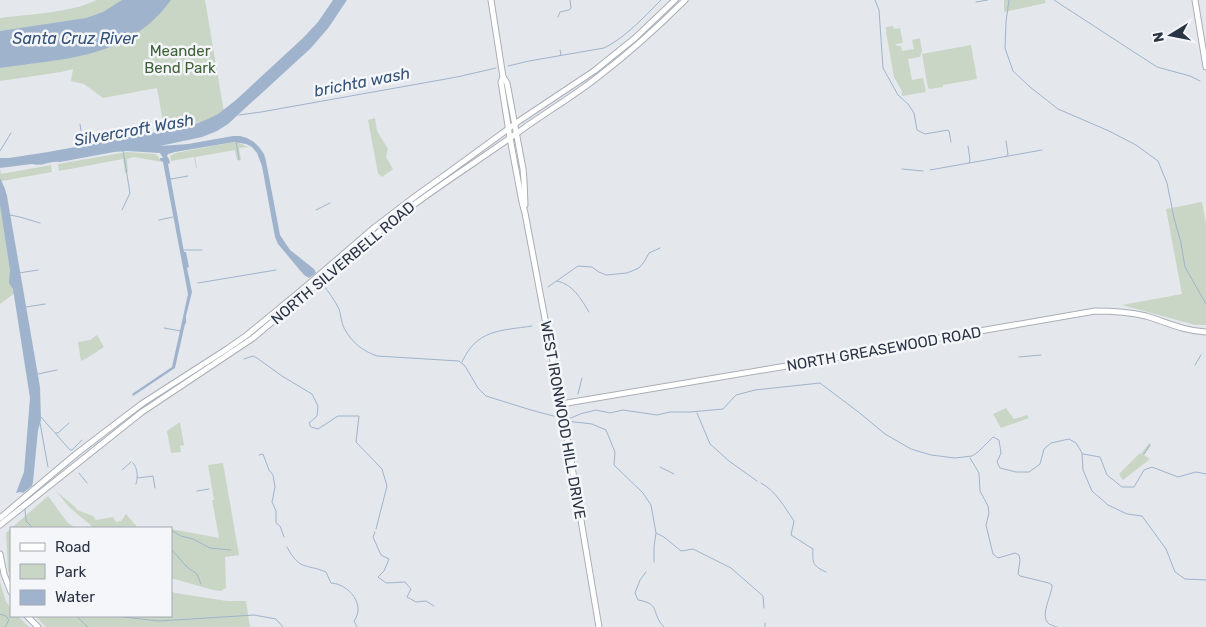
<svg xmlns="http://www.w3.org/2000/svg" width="1206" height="627" viewBox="0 0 1206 627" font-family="Rubik,sans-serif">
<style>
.green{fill:#c9d6c5}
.water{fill:#9fb4cc}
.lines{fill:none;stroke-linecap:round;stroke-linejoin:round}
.stream{stroke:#9fb4cc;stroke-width:1}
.secondary-casing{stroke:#a9aeb7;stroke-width:7}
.secondary{stroke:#fff;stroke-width:5}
.labels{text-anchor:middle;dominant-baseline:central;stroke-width:5;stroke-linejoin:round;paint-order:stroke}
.park-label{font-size:15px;fill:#3f6138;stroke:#f4f6f9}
.street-label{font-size:15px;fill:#2b3445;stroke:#f4f6f9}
.water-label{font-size:16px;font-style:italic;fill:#34527a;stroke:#f4f6f9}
</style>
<rect width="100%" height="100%" fill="#e4e7ec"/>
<g class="green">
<path d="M97,0H205L225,118L164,128L157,88L103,98L84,84L71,81L73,69L61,72L0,81V18C31,14 69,13 97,0Z"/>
<path d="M1004,0H1045L1046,3L1004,12Z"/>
<path d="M893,26L894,29L900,28L903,43L896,44L897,46H901L902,51L914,49L912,40L920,38L922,51L920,57L908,59L912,80L923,78L926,92L902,96V91L894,77L886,32V27Z"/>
<path d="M971,45L977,79L943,85V87L930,89L928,88L922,54Z"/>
<path d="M375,118L377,131L388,149L386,157L393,169L382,177L378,173L368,120Z"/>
<path d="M233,142L239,143L248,147L239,148L241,160H237L235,150L195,157L197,168H196L194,157L171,161L170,156L176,153Z"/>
<path d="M127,152L156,154L162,162L134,157L127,159L128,172L125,173L123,159L59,171L58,164Z"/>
<path d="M51,165L52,172L2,181L19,290L0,304V168L1,174Z"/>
<path d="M1202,202L1206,224V325H1195L1122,305L1182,294L1166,209Z"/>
<path d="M97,335L104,347L87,358L81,361L78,342L90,340Z"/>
<path d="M1006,408L1014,419L1027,415L1029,418C1019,422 1011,424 1001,428L993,414Z"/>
<path d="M180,422L184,445L180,446L181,452L171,453L167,431Z"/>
<path d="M1149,443L1151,445L1144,455L1150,459L1123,480L1119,474L1140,453L1141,454Z"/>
<path d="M223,463L239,555L225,557L226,588L221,591L213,590L171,578V529L219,538L212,500H214L208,465Z"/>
<path d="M56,491L75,507L77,510L93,516L96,520L113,517L116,522L121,521L126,514L138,528H94L69,507Z"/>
<path d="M48,496L67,522L75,528H11V581L8,570L6,533Z"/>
<path d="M0,582L6,602L11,608V616H18L29,627H0Z"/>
<path d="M171,591L175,593L227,601H246L250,627H46L35,616H171Z"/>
</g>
<g class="water">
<path d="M122,0H171C128,59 66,58 0,68V31L86,18L103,12Z"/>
<path d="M333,0H347L329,27L311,48L228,124L217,131L202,137L160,146L188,144L233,136H240L247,138L254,142L259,147L264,154L266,161L280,235L290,250L314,269L316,273L309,278L304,275L278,244L275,237L262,166L257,153L252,147L246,144L234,142L175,152L168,154L167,156L169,159L170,163L168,164L184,252H186L189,267L187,268L192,292L186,316V323L185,324L175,368L133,396L132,394L172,367L188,294L163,162L160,160V158H163L160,153L127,151L114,152L60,162C51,160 42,167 32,164L0,168V158H9L48,152L168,130L190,126L208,119L218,114L236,100L303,38L318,22Z"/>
<path d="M0,178L5,189L7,196L40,387L41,420L38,430L33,482L32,486L23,493L21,492L16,493L24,472L30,398L13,289L9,283L10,270L0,205Z"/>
</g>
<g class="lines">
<g class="stream">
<path d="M875,0L879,10L883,68L898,95L908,104L914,113L917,130L925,134L948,130L949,131L951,142"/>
<path d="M1009,0L1006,22L1005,48L1013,71L1030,87L1058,109L1109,131L1136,145L1158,161L1167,183L1174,218L1181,243L1185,267L1206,304"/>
<path d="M1054,0L1157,67L1190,76L1200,81"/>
<path d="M976,2L988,0"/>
<path d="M558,17L560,12L569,10L571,8L570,0"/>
<path d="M559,56L561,54L560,50"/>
<path d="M508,66L529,61L604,48C626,37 643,18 661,0"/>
<path d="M239,115L261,112L457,77L496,68"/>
<path d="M80,124L83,145"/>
<path d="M236,141L239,160"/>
<path d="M1006,141L1008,154L1006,157"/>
<path d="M968,146L970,160L969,163"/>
<path d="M0,151L11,133"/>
<path d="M902,169L923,171"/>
<path d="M930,170L1042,150"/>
<path d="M170,178L171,179L188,176"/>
<path d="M122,210L130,193L123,150"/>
<path d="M316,210L330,203"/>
<path d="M10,215L20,217L40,223"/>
<path d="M159,220L173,217"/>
<path d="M183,250H202"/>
<path d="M19,273L38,270"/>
<path d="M557,281C573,284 581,299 589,312"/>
<path d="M198,283L276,270"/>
<path d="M323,285C329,292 335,301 339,309C341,315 341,322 344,328C352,343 363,351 377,356L459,361L465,366L478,388L486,396L531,410L561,418"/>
<path d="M548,287L578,266L592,267L599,272L606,275L627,273L639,268L644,262L649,253L660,248"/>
<path d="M26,307L45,304"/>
<path d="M164,328L181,331"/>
<path d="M1019,357L1041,355"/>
<path d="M244,359L253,356L257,358L282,376L312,394L318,406L317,416L309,423L311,427L318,429L338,416H359L356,442L382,469L387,486L376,529"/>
<path d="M462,362C477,329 500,331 532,326"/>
<path d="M1195,365L1201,355"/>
<path d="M38,374L57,370"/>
<path d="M578,394L582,378"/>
<path d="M697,413L710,444L729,461L757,481"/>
<path d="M41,417L70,450H72L82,440"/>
<path d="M565,418H571L580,414L596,410L610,413L623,410L657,415L670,412H690L723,409L736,395L755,390L820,383L861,414L885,434L911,449L931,455L955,458L972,456L978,452L993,437L999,440L1001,453L997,462L1000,468L1016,472H1029L1040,464L1044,449L1051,443L1069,439L1076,443L1082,453L1083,470L1092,491L1108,505L1127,514L1142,516L1166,549L1175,572L1185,579L1206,580"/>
<path d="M566,421L592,424L606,430L615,452L614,465L643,493L651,505L656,533L664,537L681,551L693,549L731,568L763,596L764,608"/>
<path d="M40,423L48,467"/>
<path d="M56,433H58L69,423"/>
<path d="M1083,454L1100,457L1107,475L1122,487H1134L1144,470L1152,467L1178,477L1196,472L1206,474"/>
<path d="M1144,454L1150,445"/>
<path d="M259,455L263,454L269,470L273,475L275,487L272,502L276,511V523L280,526L284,537"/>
<path d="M970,458L979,473L980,491L988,506L989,513L986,525L993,554L998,558L1015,553L1019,555L1020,560L1018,574L1020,576L1049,583L1052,585C1052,596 1039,616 1049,624C1049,624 1056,627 1057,627"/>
<path d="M133,463C138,469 138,477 136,484"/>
<path d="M660,467L674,474"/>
<path d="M122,470L131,462"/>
<path d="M79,473L87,483"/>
<path d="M137,477L138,478L153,476L155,488"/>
<path d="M761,483C776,491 785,508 794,521L791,535L813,549C812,563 813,566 826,572"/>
<path d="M197,491L209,489"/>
<path d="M25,509L26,521L33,528"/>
<path d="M141,528H142"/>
<path d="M164,528H165"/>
<path d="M171,530L181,536L193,539L210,548L231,550"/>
<path d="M375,532L373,537L381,555L389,559L384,571L378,577L386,583L405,582L411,589L407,597L416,602L426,601L434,606"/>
<path d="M287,547C300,571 304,563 326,572L331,583C349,584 366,605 354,621L357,627"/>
<path d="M171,549L187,567L197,574L201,584"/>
<path d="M654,562V547L656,533"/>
<path d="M646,572L640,580L635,593L638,600C662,604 650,613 664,627"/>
<path d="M0,614L6,616L9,620L5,627"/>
<path d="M76,616L88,627"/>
<path d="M122,616L124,617L159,621L254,615L276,619L283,627"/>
<path d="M765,623V627"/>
</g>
<defs>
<g id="secondary">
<path d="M491,0L503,77L507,83L523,169L524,180L525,205"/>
<path d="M1195,0L1206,67"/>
<path d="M503,77L501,82L510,138L522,202L525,213L565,425L599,627"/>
<path d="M561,404L846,356L922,341L1095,311C1113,311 1129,312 1146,316C1166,322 1184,331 1206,332"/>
<path d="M0,518L76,454L127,415L143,403L227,349L247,335L303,289L375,227L417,195L445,175L519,121L594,71L635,38L675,0"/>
<path d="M0,525L142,412L253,338L392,221C433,189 478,161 520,131C546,112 574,96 599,76C629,53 658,27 685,0"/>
<path d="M0,554L4,574L11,592"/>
<path d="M27,616L38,627"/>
</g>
</defs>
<use href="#secondary" class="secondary-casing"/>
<use href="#secondary" class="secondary"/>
</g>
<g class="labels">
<g class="park-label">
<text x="180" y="51">Meander<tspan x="180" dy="17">Bend Park</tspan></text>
</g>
<g class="street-label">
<text transform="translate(343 263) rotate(-40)">NORTH SILVERBELL ROAD</text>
<text transform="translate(884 349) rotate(-10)">NORTH GREASEWOOD ROAD</text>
<text transform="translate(563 420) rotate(80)">WEST IRONWOOD HILL DRIVE</text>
</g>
<g class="water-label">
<text x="75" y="38">Santa Cruz River</text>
<text transform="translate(362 82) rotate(-11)">brichta wash</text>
<text transform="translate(134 130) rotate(-10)">Silvercroft Wash</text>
</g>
</g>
<rect x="10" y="527" width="162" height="90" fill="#f4f6f9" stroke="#a4a8b1"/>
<rect x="20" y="543" width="25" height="8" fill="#ffffff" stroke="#a4a8b1"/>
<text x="55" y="552" font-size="15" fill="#2b3445">Road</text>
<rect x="20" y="564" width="25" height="15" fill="#c9d6c5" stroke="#a4a8b1"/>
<text x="55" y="577" font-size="15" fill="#2b3445">Park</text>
<rect x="20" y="590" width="25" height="15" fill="#9fb4cc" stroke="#a4a8b1"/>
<text x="55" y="602" font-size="15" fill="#2b3445">Water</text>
<g transform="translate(1171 35) rotate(260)" stroke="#f4f6f9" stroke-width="4" paint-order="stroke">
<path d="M0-4L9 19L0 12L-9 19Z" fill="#2b3445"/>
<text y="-8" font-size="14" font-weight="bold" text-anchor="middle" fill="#2b3445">N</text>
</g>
</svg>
